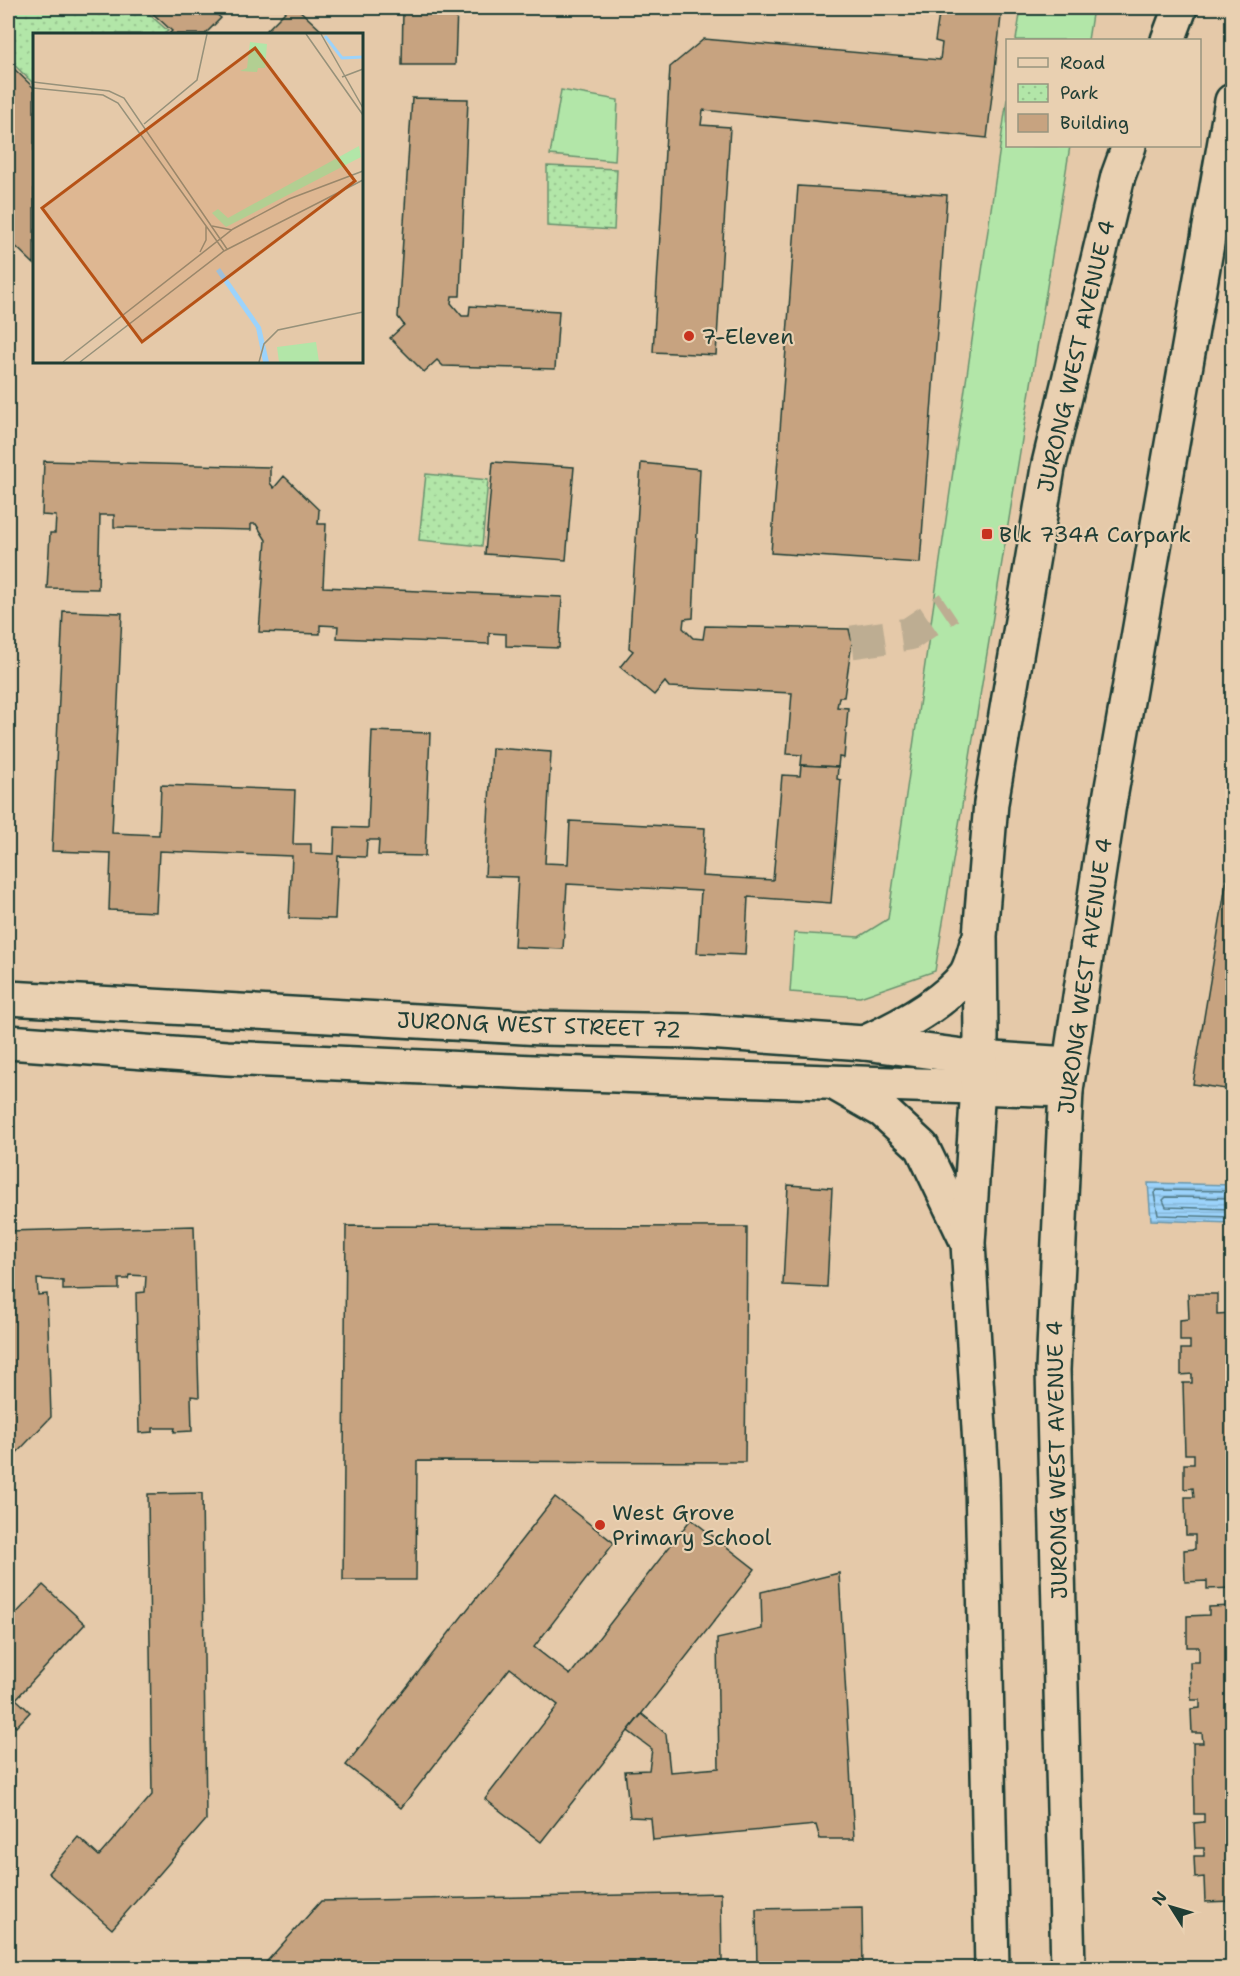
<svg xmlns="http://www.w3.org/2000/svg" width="1240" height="1976" viewBox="0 0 1240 1976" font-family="'Shantell Sans',sans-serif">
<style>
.grass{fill:#b2e6a8;stroke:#68926e;stroke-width:1.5}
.park{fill:url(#park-dots);stroke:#68926e;stroke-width:1.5}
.water{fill:url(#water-rules);stroke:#6a97ab;stroke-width:1.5}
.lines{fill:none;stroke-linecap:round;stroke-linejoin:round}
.shore{stroke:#517984;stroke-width:1.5}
.building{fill:#c7a380;stroke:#1f3d34;stroke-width:1.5}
.minor-tunnel{stroke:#bdad92;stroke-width:33;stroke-dasharray:33 16;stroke-linecap:butt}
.minor-casing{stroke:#1f3d34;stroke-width:38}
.major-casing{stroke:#1f3d34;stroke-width:38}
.minor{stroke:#e9d0b1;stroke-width:33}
.major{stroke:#e9d0b1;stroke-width:33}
.poi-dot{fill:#c8321e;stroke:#e9d0b1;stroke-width:2}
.labels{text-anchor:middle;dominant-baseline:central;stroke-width:4.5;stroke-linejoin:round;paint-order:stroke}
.poi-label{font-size:22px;fill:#1f3d34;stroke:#e9d0b1;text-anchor:start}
.street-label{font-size:22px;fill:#1f3d34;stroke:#e9d0b1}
.inset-river{fill:none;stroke:#9cd3fb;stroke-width:3}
.inset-road{fill:none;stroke:#96917a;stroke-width:1.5}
.view{fill:#b65216;fill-opacity:0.15;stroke:#b65216;stroke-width:3}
.inset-edge{fill:none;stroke:#1f3d34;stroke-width:3}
</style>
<defs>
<pattern id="park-dots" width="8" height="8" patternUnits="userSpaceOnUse" patternTransform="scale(1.5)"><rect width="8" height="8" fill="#b2e6a8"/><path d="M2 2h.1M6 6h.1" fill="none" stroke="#99c691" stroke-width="1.8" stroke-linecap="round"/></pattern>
<pattern id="water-rules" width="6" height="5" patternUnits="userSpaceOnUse" patternTransform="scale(1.5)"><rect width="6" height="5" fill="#9cd3fb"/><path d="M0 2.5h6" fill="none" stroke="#86b6d8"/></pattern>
</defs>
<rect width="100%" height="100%" fill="#e5c9a9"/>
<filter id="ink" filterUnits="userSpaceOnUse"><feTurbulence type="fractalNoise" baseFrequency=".0167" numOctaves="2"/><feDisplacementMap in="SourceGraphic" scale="12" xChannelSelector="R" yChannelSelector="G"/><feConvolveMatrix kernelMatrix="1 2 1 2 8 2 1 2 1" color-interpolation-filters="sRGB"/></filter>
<g filter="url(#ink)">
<g class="grass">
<path d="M1021,8H1093L1088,40H1016Z"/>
<path d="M561,90L618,100L615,161L550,155Z"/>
<path d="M1007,99L1008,146H1070L935,971L860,997L790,992L794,933L859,937L888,919Z"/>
</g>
<g class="park">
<path d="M8,8H142L168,31L164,34H34V84L8,59Z"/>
<path d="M547,166L617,169L614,230L547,226Z"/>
<path d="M426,474L488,480L482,546L419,540Z"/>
</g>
<path class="water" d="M1148,1183L1232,1185V1223L1151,1220Z"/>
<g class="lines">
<g class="shore">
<path d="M1232,1191L1157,1190L1154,1193L1158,1215L1232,1217"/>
<path d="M1232,1198L1166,1197L1163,1200L1166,1207L1232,1209"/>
</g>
</g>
<g class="building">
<path d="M147,8H209L221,18L205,34H169L172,31Z"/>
<path d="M289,8H297L325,34H263Z"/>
<path d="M403,8H457L455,65H402Z"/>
<path d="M940,8H1002L987,138L703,110L701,125L730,127L716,355L653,352L670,67L704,39L940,60L942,43L935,41Z"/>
<path d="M8,63L34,88V264L8,239Z"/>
<path d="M412,98L468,99L460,296H452L451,303L462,316H469L470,306L559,311L555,369L443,366L437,360L424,372L390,338L404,325L398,317Z"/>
<path d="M798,186L947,195L920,563L771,553Z"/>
<path d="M44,461L270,467V483L274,488L284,476L319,510L318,524H326L323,587L562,597L559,648L506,646V634L489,633V644L337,638L338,626L320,625V634L259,632L266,540L256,524H251V530L114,527V515H100L98,589L47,588L50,533H55L56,516L42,515Z"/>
<path d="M493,462L574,467L566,560L485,554Z"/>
<path d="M641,463L700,469L693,618L684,619L683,628L693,638L703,639L705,626L849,629L852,642L844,697H839L837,707L848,708L844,758L839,757L838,767L801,765L802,755L787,754L792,693L669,687L665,682L654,695L620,667L633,651L629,648Z"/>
<path d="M63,611L122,613L112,833L159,835L161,785L295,790L293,844H311V853L334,854L335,827L368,828L372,731L430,733L425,856L378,855L379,840H367L366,857L338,856L335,919L289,918L292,856L159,851L156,912L109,910L111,853L52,851Z"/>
<path d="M492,748L551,752L545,863L568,864L570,821L705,828L702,876L773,880L782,775L800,776L801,765L838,767L837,779L841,780L831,903L748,897L745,955L697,953L701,891L567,884L563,949L514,947L518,877L485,876Z"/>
<path d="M1232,848V1090L1193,1084Z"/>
<path d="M788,1185L832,1188L827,1287L783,1285Z"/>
<path d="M194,1226L199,1397L191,1396L192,1431L174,1432L175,1428H153V1432L139,1433L136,1293L145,1292L146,1276L129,1275L128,1279H119V1289L63,1290V1281L37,1279L38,1295L47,1294L51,1417L8,1462V1231Z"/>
<path d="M346,1226L747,1227L745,1462L417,1461L416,1580H343Z"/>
<path d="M1188,1294H1217V1314L1232,1313V1305V1588L1207,1589V1581L1185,1582L1184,1550L1195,1549V1535H1186L1185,1497H1194L1193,1488L1184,1489V1464H1194V1454H1185L1183,1383H1192V1374L1181,1375V1349H1190V1341H1180V1320L1189,1319Z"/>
<path d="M202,1493L206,1820L112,1929L48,1873L78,1837L99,1856L152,1795L148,1494Z"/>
<path d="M555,1497L614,1543L534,1647L570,1675L691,1519L755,1569L541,1842L485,1799L558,1705L510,1668L401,1808L346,1765Z"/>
<path d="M839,1573L854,1839H820L816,1825L653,1840L651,1818L630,1817L625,1771L649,1770L652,1749L628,1731L642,1714L666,1734L670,1772L719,1768L717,1639L762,1629L761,1592Z"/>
<path d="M43,1585L85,1624L16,1699L30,1712L16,1727L8,1720V1622Z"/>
<path d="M1232,1606V1901L1205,1902L1204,1877L1195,1878L1194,1856H1204V1848H1195L1194,1823L1204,1822V1814H1194L1193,1743H1203L1202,1733H1192L1191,1709L1200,1708V1700H1191L1190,1662H1199V1647H1187V1616L1209,1615V1607Z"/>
<path d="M721,1893L722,1961L261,1968L321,1901Z"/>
<path d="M862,1907L863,1968H757L756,1909Z"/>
</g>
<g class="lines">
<path class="minor-tunnel" d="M852,642L909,634L949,607"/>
<defs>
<g id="minor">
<path d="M8,998L542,1028L693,1031L864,1043L979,1058L1069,1064"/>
<path d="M8,1042L227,1058L556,1073L1066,1090"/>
</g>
<g id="major">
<path d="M1168,40L1180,8"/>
<path d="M864,1043C897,1028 944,1004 966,974C971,966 974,953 977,943"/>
<path d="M834,1083L883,1111L922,1147L966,1239"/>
<path d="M992,1968L982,1479L968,1243L981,1038L980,936L991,803L1048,468L1118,176L1129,146"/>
<path d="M1068,1968L1053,1370L1066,1090L1108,810L1232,101"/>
</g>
</defs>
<use href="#minor" class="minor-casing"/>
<use href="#major" class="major-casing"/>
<use href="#minor" class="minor"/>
<use href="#major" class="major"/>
</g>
</g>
<g class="poi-dot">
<circle cx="689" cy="336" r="6"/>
<rect x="981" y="528" width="12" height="12" rx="3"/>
<circle cx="600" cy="1525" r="6"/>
</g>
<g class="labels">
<g class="poi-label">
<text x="701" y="336">7-Eleven</text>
<text x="999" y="534">Blk 734A Carpark</text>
<text x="612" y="1512">West Grove<tspan x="612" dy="25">Primary School</tspan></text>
</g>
<g class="street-label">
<text transform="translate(1076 356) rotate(-77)">JURONG WEST AVENUE 4</text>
<text transform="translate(1085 976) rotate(-82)">JURONG WEST AVENUE 4</text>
<text transform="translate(539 1025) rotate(2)">JURONG WEST STREET 72</text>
<text transform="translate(1057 1460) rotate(-91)">JURONG WEST AVENUE 4</text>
</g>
</g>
<g transform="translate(33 33)">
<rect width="330" height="330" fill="#e5c9a9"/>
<path d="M326,113L328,124L193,194L179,180L185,176L195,185ZM283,309L286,329H246L244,314Z" fill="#b2e6a8"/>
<path d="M217,9L234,11L232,35H225L224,39L207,38L214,35Z" fill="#b2e6a8"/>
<path d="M187,235L228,294L236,329H230L223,295L183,238Z" fill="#9cd3fb"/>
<path class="inset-river" d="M292,3L309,25L330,24"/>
<path class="inset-road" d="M273,1L330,82M288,1L330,75M309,44L330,36M0,49L76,58L91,65L194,216M0,55L70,62L85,70L191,218M111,91L164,47L174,1M179,193L199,197M167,219L173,207V193M30,329L200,196L256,166L330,138M47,329L191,218L330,147M226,329L231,311L245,297L330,279"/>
<path class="view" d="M222,15L322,148L109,309L9,175Z"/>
<rect width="330" height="330" class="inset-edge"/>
</g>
<rect width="1240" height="1976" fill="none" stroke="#e9d0b1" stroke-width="30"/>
<rect x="15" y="15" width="1210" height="1946" fill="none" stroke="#1f3d34" stroke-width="2" filter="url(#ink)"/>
<rect x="1006" y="39" width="195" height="108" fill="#e9d0b1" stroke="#98957f" stroke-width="1.5"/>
<rect x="1018" y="58" width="30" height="9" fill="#e9d0b1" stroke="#98957f" stroke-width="1.5"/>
<text x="1060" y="69" font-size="18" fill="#1f3d34">Road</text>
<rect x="1018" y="84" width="30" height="18" fill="url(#park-dots)" stroke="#98957f" stroke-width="1.5"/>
<text x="1060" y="99" font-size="18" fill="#1f3d34">Park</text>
<rect x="1018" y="114" width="30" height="18" fill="#c7a380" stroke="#98957f" stroke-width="1.5"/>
<text x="1060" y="129" font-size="18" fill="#1f3d34">Building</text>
<g transform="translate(1171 1907) rotate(307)" stroke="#e9d0b1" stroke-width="4.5" paint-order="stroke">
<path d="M0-4.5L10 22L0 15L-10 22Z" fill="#1f3d34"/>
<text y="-9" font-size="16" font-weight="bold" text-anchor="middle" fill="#1f3d34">N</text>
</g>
</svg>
